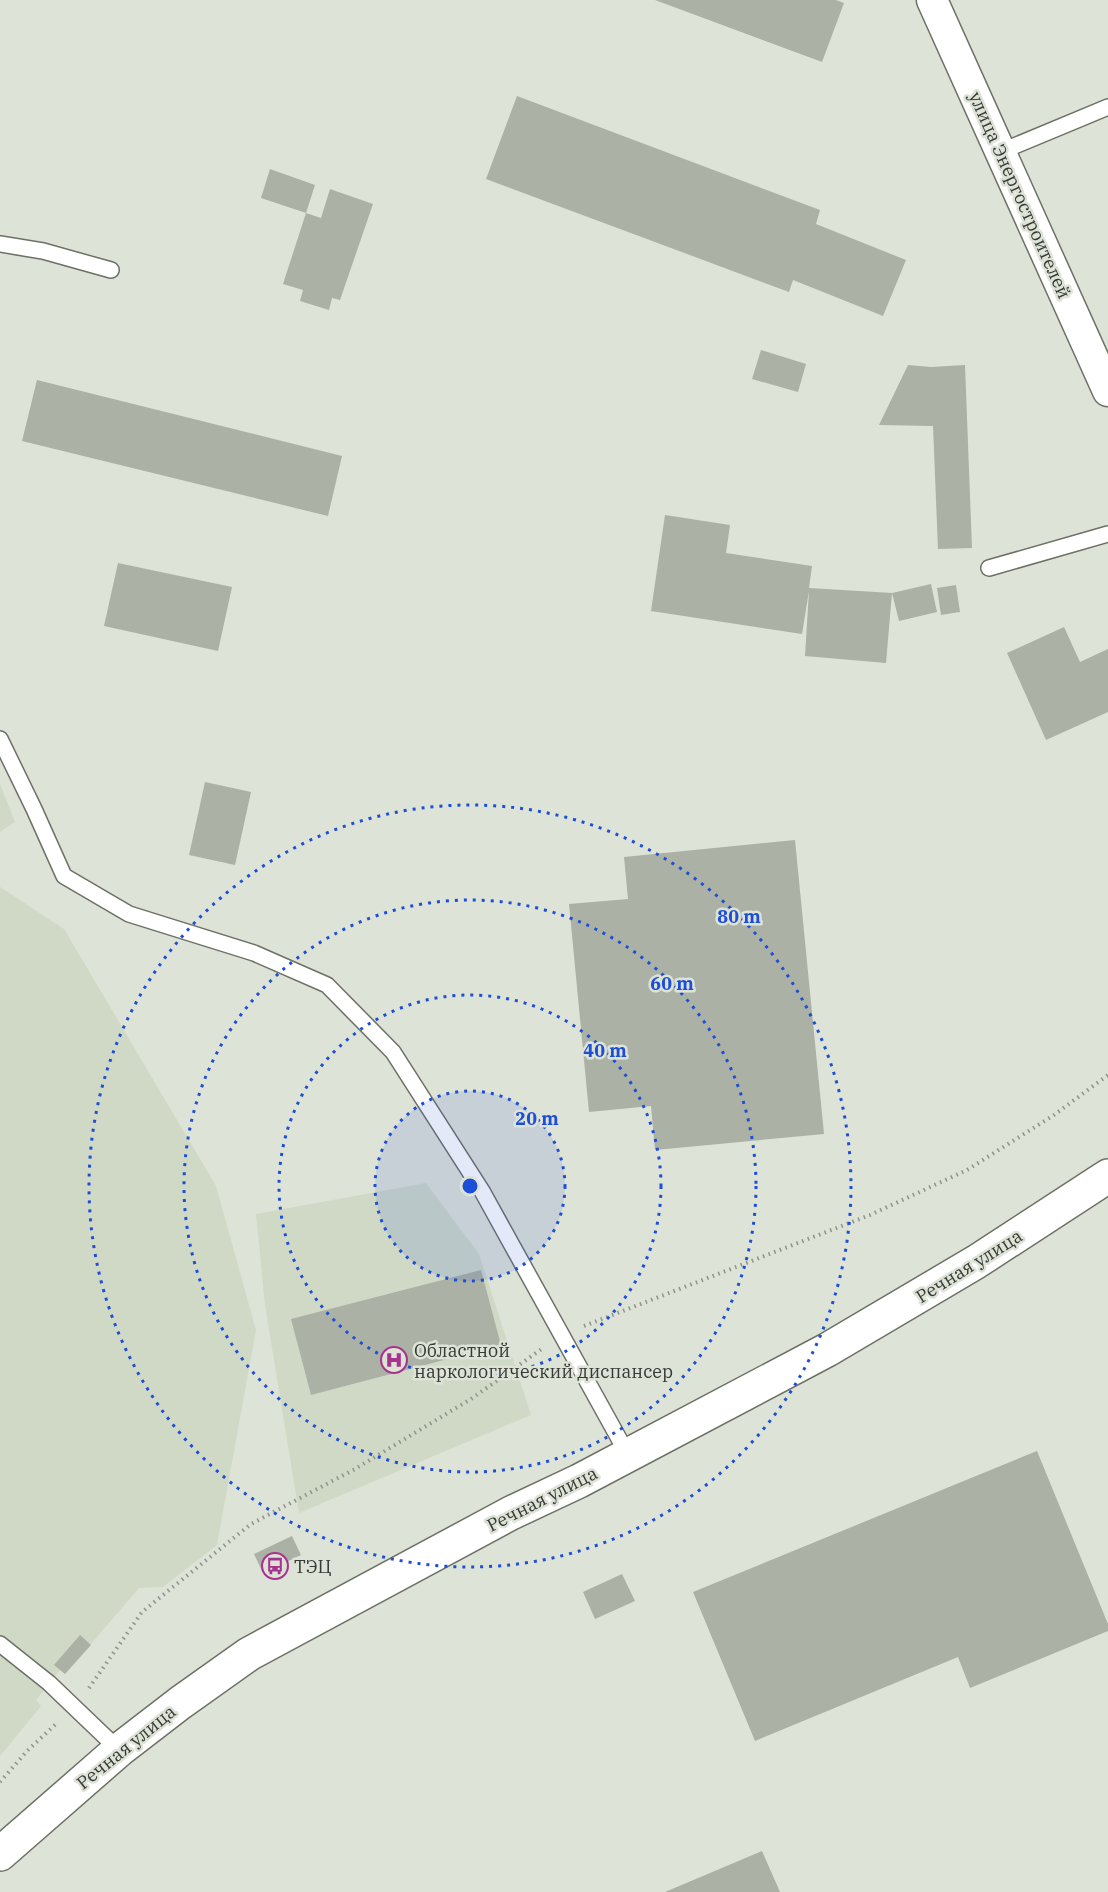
<svg xmlns="http://www.w3.org/2000/svg" width="1108" height="1892" viewBox="0 0 1108 1892" font-family="'IBM Plex Serif',serif">
<style>
.built{fill:#d0d9c6}
.building{fill:#abb1a5}
.lines{fill:none;stroke-linecap:round;stroke-linejoin:round}
.lane-casing{stroke:#6c7166;stroke-width:18}
.street-casing{stroke:#6c7166;stroke-width:33}
.secondary-casing{stroke:#6c7166;stroke-width:36}
.path{stroke:#8f938a;stroke-width:4;stroke-dasharray:1.5 4.5;stroke-linecap:butt}
.lane{stroke:#fff;stroke-width:15}
.street{stroke:#fff;stroke-width:30}
.secondary{stroke:#fff;stroke-width:33}
.ring{fill:none;stroke:#1d4ed8;stroke-width:3;stroke-dasharray:3 6}
.labels{text-anchor:middle;dominant-baseline:central;stroke-width:5;stroke-linejoin:round;paint-order:stroke}
.street-label{font-size:18px;fill:#373934;stroke:#dde3d7}
.poi-label{font-size:18px;fill:#373934;stroke:#dde3d7;text-anchor:start}
.centre{fill:#1d4ed8;stroke:#dde3d7;stroke-width:3}
.ring-label{font-size:18px;text-anchor:middle;font-weight:bold;fill:#1d4ed8;stroke:#dde3d7;stroke-width:5;stroke-linejoin:round;paint-order:stroke}
</style>
<rect width="100%" height="100%" fill="#dde3d7"/>
<g class="built">
<path d="M0,784L15,822L0,832Z"/>
<path d="M0,887L64,929L216,1186L256,1330L217,1545L163,1587L139,1588L65,1674L60,1670L36,1700L41,1706L0,1756Z"/>
<path d="M426,1183L479,1254L531,1415L299,1513L265,1305L256,1214Z"/>
</g>
<g class="building">
<path d="M655,0H836L844,3L822,62Z"/>
<path d="M517,96L820,210L816,224L906,260L883,316L793,280L789,292L486,179Z"/>
<path d="M270,169L315,185L306,213L261,198Z"/>
<path d="M330,189L373,204L340,300L332,298L329,310L300,301L303,290L283,284L306,213L321,218Z"/>
<path d="M761,350L806,364L798,392L752,379Z"/>
<path d="M908,365L931,367L965,365L972,548L938,549L933,426L879,425Z"/>
<path d="M37,380L342,456L328,516L22,441Z"/>
<path d="M665,515L730,525L726,553L812,566L809,588L892,593L886,663L805,656L809,591L802,634L651,611Z"/>
<path d="M118,563L232,587L218,651L104,626Z"/>
<path d="M931,584L937,612L899,621L892,593Z"/>
<path d="M956,585L960,612L941,615L937,588Z"/>
<path d="M1064,627L1080,662L1108,649V712L1046,740L1007,653Z"/>
<path d="M205,782L251,792L235,865L189,855Z"/>
<path d="M795,840L824,1134L655,1150L651,1106L589,1112L569,904L628,899L624,857Z"/>
<path d="M481,1270L501,1345L311,1395L291,1319Z"/>
<path d="M1037,1451L1108,1624V1631L970,1688L958,1657L755,1741L693,1592Z"/>
<path d="M292,1536L301,1555L263,1573L254,1554Z"/>
<path d="M622,1574L635,1601L595,1619L583,1592Z"/>
<path d="M80,1635L91,1645L65,1674L54,1665Z"/>
<path d="M762,1851L780,1892H665Z"/>
</g>
<g class="lines">
<defs>
<g id="lane">
<path d="M1000,152L1108,107"/>
<path d="M0,244L43,251L111,270"/>
<path d="M989,568L1108,534"/>
<path d="M0,739L34,809L64,876L129,914L254,953L327,985L393,1052L482,1191L628,1455"/>
<path d="M0,1644L49,1683L119,1750"/>
</g>
<path id="street" d="M932,0L1108,391"/>
<path id="secondary" d="M0,1854L119,1750L180,1703L249,1654L511,1513L579,1481L827,1350L976,1262L1108,1176"/>
</defs>
<use href="#lane" class="lane-casing"/>
<use href="#street" class="street-casing"/>
<use href="#secondary" class="secondary-casing"/>
<g class="path">
<path d="M584,1326L870,1215L967,1170L1054,1115L1108,1075"/>
<path d="M89,1688L142,1612L251,1524L355,1469L471,1399L543,1348"/>
<path d="M0,1782L27,1751L58,1722"/>
</g>
<use href="#lane" class="lane"/>
<use href="#street" class="street"/>
<use href="#secondary" class="secondary"/>
</g>
<circle cx="470" cy="1186" r="95" fill="#1d4ed8" fill-opacity=".12"/>
<g class="ring">
<circle cx="470" cy="1186" r="95"/>
<circle cx="470" cy="1186" r="191"/>
<circle cx="470" cy="1186" r="286"/>
<circle cx="470" cy="1186" r="381"/>
</g>
<defs>
<symbol id="hospital-ring" viewBox="-11 -11 22 22"><circle r="9.5" fill="#dde3d7" stroke="#a6338e" stroke-width="1.5"/><path d="M-5-5h3v3.5h4V-5h3V5h-3V1.5h-4V5h-3Z" fill="#a6338e"/></symbol>
<symbol id="bus-ring" viewBox="-11 -11 22 22"><circle r="9.5" fill="#dde3d7" stroke="#a6338e" stroke-width="1.5"/><path d="M-5-6H5V4H4V6H2V4H-2V6H-4V4H-5ZM-3.5-4V0h7V-4ZM-3.5 1.2v1.5H-2V1.2ZM2 1.2v1.5H3.5V1.2Z" fill="#a6338e"/></symbol>
</defs>
<g fill-rule="evenodd">
<use href="#hospital-ring" x="379" y="1345" width="30" height="30"/>
<use href="#bus-ring" x="260" y="1551" width="30" height="30"/>
</g>
<g class="labels">
<g class="street-label">
<text transform="translate(1020 195) rotate(66)">улица Энергостроителей</text>
<text transform="translate(969 1266) rotate(-32)">Речная улица</text>
<text transform="translate(542 1499) rotate(-27)">Речная улица</text>
<text transform="translate(126 1747) rotate(-39)">Речная улица</text>
</g>
<g class="poi-label">
<text x="414" y="1350">Областной<tspan x="414" dy="21">наркологический диспансер</tspan></text>
<text x="294" y="1566">ТЭЦ</text>
</g>
</g>
<circle cx="470" cy="1186" r="9" class="centre"/>
<g class="ring-label">
<text x="739" y="923">80 m</text>
<text x="672" y="990">60 m</text>
<text x="605" y="1057">40 m</text>
<text x="537" y="1125">20 m</text>
</g>
</svg>
